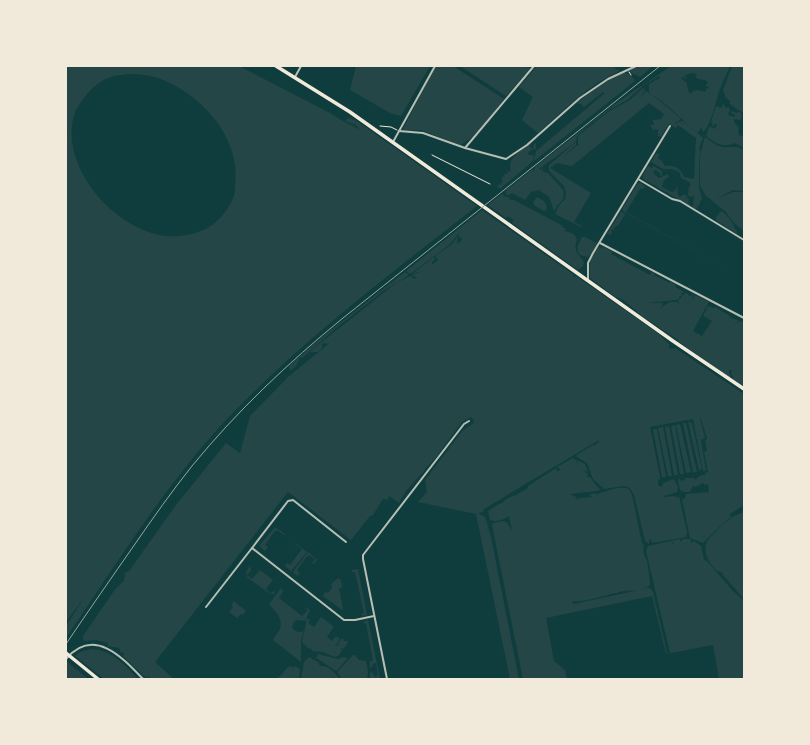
<svg xmlns="http://www.w3.org/2000/svg" width="810" height="745" viewBox="0 0 810 745" font-family="'Asap Condensed',sans-serif">
<style>
.green{fill:#244646;fill-rule:evenodd}
.lines{fill:none;stroke-linecap:round;stroke-linejoin:round}
.path{stroke:#f1e9da;stroke-width:1}
.minor{stroke:#b8beb3;stroke-width:2}
.primary{stroke:#f1e9da;stroke-width:3.5}
.trunk{stroke:#f1e9da;stroke-width:3.5}
.rail{stroke:#97a49c;stroke-width:1}
</style>
<rect width="100%" height="100%" fill="#0f3d3e"/>
<g class="green">
<path d="M66,66H239L330,113C340,120 350,124 360,130L356,125L345,121L348,118L357,121L477,206C390,274 301,341 225,421C164,487 116,564 66,638V626L84,598L66,622ZM128,74C140,74 150,75 161,79C202,95 242,139 235,186C235,190 235,194 233,198C230,206 224,214 218,220C209,229 198,233 186,235C128,247 55,170 75,112C76,109 79,105 81,102C87,93 97,82 108,78C114,75 122,75 128,74Z"/>
<path d="M356,66H430L401,116L390,113L350,90Z"/>
<path d="M435,66H453L504,99C494,111 474,140 460,145L421,130L404,131L403,129Z"/>
<path d="M460,66H528L530,69L506,96Z"/>
<path d="M537,66H612L620,71C590,83 562,112 538,133L522,120L533,97L519,87Z"/>
<path d="M648,66H653L640,77L627,71L632,68Z"/>
<path d="M671,66H730C727,74 723,81 720,89C716,99 711,127 703,132L701,127L698,133C681,121 669,103 650,94L649,91V84L660,78L659,76L643,86H642ZM691,73L697,74L696,76L694,75L698,79L705,80L708,82L706,86L710,88L706,89V92L698,90L693,91L692,93L689,94L690,92L688,91L687,83L681,78L683,77L686,79L687,78L684,76Z"/>
<path d="M732,66H744V113L735,108L730,104V101L725,97V94L724,93L723,90Z"/>
<path d="M623,72L631,75L635,81L534,161L536,151L605,93L603,92L584,107L581,104L576,103L604,82Z"/>
<path d="M641,86L642,87L627,100L609,110L587,127L577,136L576,141L572,145L539,169L540,170L543,168L542,171L547,173H548L564,191L563,199L558,205H556L557,207L554,211L549,197L539,190L531,192L525,200L512,193L509,195H505L507,193L505,191L533,169V173L535,167L615,104Z"/>
<path d="M643,88L645,90L639,99L646,91L659,100L680,118V120L676,122L674,125L678,122L683,121L700,135L703,138L699,148L700,150L699,163V188L702,198L699,205L696,209L694,208L643,179V175L648,166L652,168L653,166L662,171V176L660,175V173L656,170L653,171L654,174L659,178L668,174L669,177L664,180L662,187L672,192L675,191L677,187H678C677,191 677,195 680,197L683,195H687L686,199L688,197C689,202 688,205 693,207L694,196L690,197L688,195L689,187L691,185L689,182L681,178L680,173C674,168 670,169 663,169L651,162L656,153L660,154L658,158L662,161L665,166C675,165 680,168 684,177L693,179L694,178L696,138L678,125L676,128L669,124L661,137L658,136V130L655,129L654,131L650,125H654L653,120L661,119L664,114L649,103L572,166L557,163L550,168L591,193L574,222L582,226L581,227L555,214L560,204L565,199L566,193L564,186L549,171V165L576,142V145L563,157L579,144H578V136L608,112L630,100Z"/>
<path d="M724,103L725,108L728,107L730,110L728,115L735,117V115L731,113L732,111L737,113L739,112L741,113L742,117L740,120L734,119V122L739,128L738,132L740,136L744,135V148L735,143C723,148 716,144 706,136L709,127H711L715,129L717,124H714V127L712,125L713,123L711,122L716,106L721,108Z"/>
<path d="M705,137C710,141 715,145 722,147C731,148 735,145 744,150V191L733,190L716,199L733,192H744V231L734,223L726,212L711,200H712L706,196L700,186V156Z"/>
<path d="M533,141L530,146L531,148L533,149L534,144L536,143V149L531,150L527,154L530,155H534L533,161L500,189L497,186L502,183V177L505,176L504,174H508L507,172L508,171L511,172C506,157 523,150 533,141Z"/>
<path d="M638,183H641L646,188L640,189L626,212L744,278L623,211L622,209Z"/>
<path d="M502,194L504,196L510,198L509,200H514L563,226L562,227L566,229L565,231C571,233 575,233 577,240C573,250 578,254 584,262L583,266L578,270L512,223L514,220L508,216L506,218L488,205Z"/>
<path d="M537,197L544,201L547,207L546,210L544,211L535,206L533,202Z"/>
<path d="M482,210L574,275L573,278L576,276L659,334L669,344V348L670,349L675,348L744,394V498L743,499L744,502L742,503L744,505L730,514V516H732L720,526L703,543L690,538L682,499L685,498L686,494L709,492L708,484L704,485V483L695,487L693,486L690,492H684L680,490L678,481L679,478L680,480L683,481L686,478H692L693,477L696,480L698,477L702,475H705V473L708,472L704,452L707,451L705,441L707,438L701,419H700L705,438L701,440L706,471H703L693,419L650,427L660,476V479L658,480V486H660L662,487L663,483L674,479L678,487L677,492L664,496V497L675,496L677,498L679,496L687,532V535L685,536L687,537L652,543L651,539L649,541V544L645,541L634,495L630,488L624,486L604,489L593,479L587,463L577,457L576,456L578,454L593,445H595L599,442V440L484,509L483,512L478,513L485,517L491,537L519,679H510L476,514L418,502L427,492L425,480L463,430L474,423L473,419L471,417L462,422L437,456L426,468L424,471L406,491L399,503L389,496L388,498L389,500L383,499L373,515L370,516L351,540L288,492L155,662L174,679H152L147,676V677L149,679H147L123,656L124,653L120,652V649C116,646 112,648 108,646V643L96,640L85,641L83,639V636L116,588L124,581L125,573L129,571L176,505L226,443L240,453L250,416L288,377L349,327L328,344L324,343L322,344V348L318,352H310L313,349L396,283L410,276L415,279L417,277L411,276L425,270L411,275L434,257L435,259L432,262V265L438,260L435,256L451,245L458,236L457,244L462,240V238L459,237V233L449,245L413,272L410,274L406,271Z"/>
<path d="M722,211L730,219L737,232V234L716,220V217L717,216L720,212Z"/>
<path d="M621,212H622L744,280L625,214L618,226L617,225L613,230H611L612,233L610,235L607,234Z"/>
<path d="M582,237H585L598,244L588,257L580,255C575,248 579,243 582,237Z"/>
<path d="M600,247L601,249L603,247L613,252L611,254L650,275L652,272L654,273V275L670,283L671,282L676,285L675,287L684,292L683,293H681L682,296H679L680,298L677,300L647,303H662L663,304L660,308L670,302H677L681,306L678,301L685,293L689,294L688,295L690,296L694,294L691,301L695,295L709,302L693,331L702,336L712,321L703,316L708,306L714,308L715,307L730,316L729,317L739,321L729,327L740,321L744,322V348H743L744,386L732,379L734,378L731,374L732,370H729V374L731,376L730,378L678,341V340L642,316L625,301L614,296L590,278C589,269 589,252 600,247Z"/>
<path d="M405,272L409,275L386,289L336,328L302,358L300,357L296,366L290,371L289,366L326,334Z"/>
<path d="M688,422L692,423L702,469L699,470Z"/>
<path d="M683,423H686L697,472L693,473Z"/>
<path d="M680,424L691,472L686,473L676,425Z"/>
<path d="M675,425L684,474H680L671,426Z"/>
<path d="M669,426L678,475H674L665,427Z"/>
<path d="M663,427L672,476H668L658,428Z"/>
<path d="M654,429H657L666,477H662L653,430Z"/>
<path d="M573,458L576,460L579,467L577,460L585,464L588,472L582,470L588,474L587,477H590L595,484L601,490L597,491L570,494L576,497L577,500L579,498L593,497L589,495C592,493 597,493 599,495V493C609,491 620,485 629,489L632,495L642,543L644,545L643,547L645,549H643L645,558L647,560L650,582V585C640,594 627,588 617,593H615C608,595 580,603 573,601L572,603L574,604L639,590L645,588H650L653,592L667,653H670L646,551L648,546L671,541L673,544L674,543L671,541L680,539V542L683,539H691V543L694,541L701,546L704,560L707,561L733,591L744,601V679H719L713,645L666,654L652,596L546,618L554,661L565,670L567,679H523L492,525L493,523C507,520 505,520 512,530L509,516C505,519 496,523 490,520L488,511L499,504L502,503L508,498L516,495L528,488V486L556,468L557,471H559L560,469L557,467Z"/>
<path d="M743,510H744V599L722,574L723,573C721,572 720,572 718,571C710,566 702,550 707,542C709,537 714,534 717,530C724,523 733,515 742,513Z"/>
<path d="M275,527L285,534L284,535L277,530C272,533 269,540 265,545L268,547L265,551L259,546Z"/>
<path d="M295,543L307,552L291,571L285,566L287,563L290,565L302,549L295,544Z"/>
<path d="M308,552L317,560L314,564L312,563L315,559L309,555L307,556L297,570L300,573L297,576L293,572Z"/>
<path d="M250,566L251,570L247,575L252,579L260,570L273,580L266,589L271,594L273,591L275,592L274,594H270L247,577L246,572Z"/>
<path d="M358,569L367,615L364,616L361,614L364,613L355,572H352V570Z"/>
<path d="M338,578L341,580L342,588H339L343,609L342,610L323,596L325,592L328,593L332,588L331,584Z"/>
<path d="M281,588L283,591L279,598L302,616L308,610L305,608L306,607L310,610L307,616L306,621L297,620L294,622L292,627C295,632 298,633 304,631L301,640V662L273,640C275,636 277,634 279,631C285,620 275,611 269,604Z"/>
<path d="M234,601L246,611L243,615L241,614L237,618L229,612L233,607L231,605Z"/>
<path d="M321,617L334,627L327,637L332,641L336,636L340,639L335,646H339L337,645L342,638L344,641H347L348,643L343,649L340,648L342,651L338,656L335,657L322,652L311,651H313L311,649L308,648L302,642L307,618L310,620L308,623L314,627Z"/>
<path d="M368,620L380,679H370V672L373,673L375,677L378,675L376,663L372,664L373,666L370,668V661H373L366,623H363L365,621Z"/>
<path d="M91,649C112,650 125,665 138,679H104L75,656L80,652Z"/>
<path d="M318,654L338,659L343,657L348,658L336,671L315,657H317Z"/>
<path d="M353,655H355L359,660L366,661L368,672L367,679H342L337,672Z"/>
<path d="M309,657L318,662L320,666C329,665 335,673 340,679H301L304,662Z"/>
<path d="M68,661L70,664L88,679H66V665Z"/>
<path d="M291,666L292,668L295,666L300,669L299,679H277L287,668Z"/>
</g>
<g class="lines">
<g class="path">
<path d="M629,72L631,75"/>
<path d="M380,126L391,127L397,130"/>
<path d="M432,155L490,184"/>
</g>
<g class="minor">
<path d="M295,77L301,66"/>
<path d="M399,131L423,133L465,148L506,159L527,145L580,98L608,79L636,66"/>
<path d="M393,142L435,66"/>
<path d="M465,148L534,66"/>
<path d="M638,179L672,199L680,201L744,240"/>
<path d="M600,243L744,318"/>
<path d="M588,280V263L593,253L670,126"/>
<path d="M252,548L288,501L293,500L346,542"/>
<path d="M206,607L252,548L344,620H355L374,616"/>
<path d="M66,659C94,626 123,658 143,679"/>
<path d="M387,679L363,559V555L464,424L469,421"/>
</g>
<path class="primary" d="M276,66L350,112L673,341L744,389"/>
<path class="trunk" d="M66,653L98,679"/>
<path class="rail" d="M66,644C89,610 112,577 135,544C153,518 172,491 192,466C237,411 288,363 343,318L660,66"/>
</g>
<rect width="810" height="745" fill="none" stroke="#f1e9da" stroke-width="134"/>
</svg>
